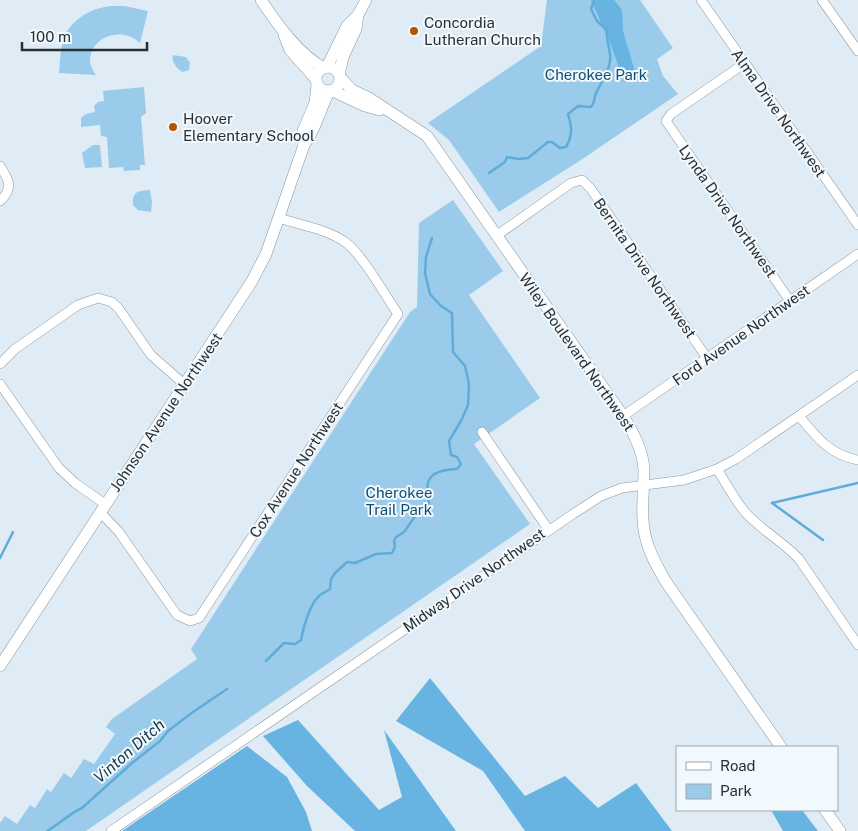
<svg xmlns="http://www.w3.org/2000/svg" width="858" height="831" viewBox="0 0 858 831" font-family="'Public Sans',sans-serif">
<style>
.green{fill:#9acbea}
.forest{fill:#67b4e2}
.lines{fill:none;stroke-linecap:round;stroke-linejoin:round}
.stream{stroke:#5facda;stroke-width:2.5}
.street-casing{stroke:#8a969e;stroke-width:10}
.secondary-casing{stroke:#8a969e;stroke-width:12}
.street{stroke:#fff;stroke-width:9}
.secondary{stroke:#fff;stroke-width:11}
.poi-dot{fill:#b25401;stroke:#f1f9fe;stroke-width:2}
.labels{text-anchor:middle;dominant-baseline:central;stroke-width:4;stroke-linejoin:round;paint-order:stroke}
.poi-label{font-size:15px;fill:#292e31;stroke:#f1f9fe;text-anchor:start}
.park-label{font-size:15px;fill:#124f6e;stroke:#f1f9fe}
.street-label{font-size:15px;fill:#292e31;stroke:#f1f9fe}
.water-label{font-size:16px;font-style:italic;fill:#133649;stroke:#f1f9fe}
</style>
<rect width="100%" height="100%" fill="#dfecf5"/>
<g class="green">
<path d="M547,0H640L673,48L657,59L663,76L678,94L581,160L499,212L449,140L428,123L541,46Z"/>
<path d="M111,6H124L148,11L140,43C115,20 75,48 96,75L59,73C60,63 60,51 63,41C69,20 91,8 111,6Z"/>
<path d="M173,55L186,57L190,63L189,70L183,72C177,70 171,61 173,55Z"/>
<path d="M144,87L146,113L141,117L145,165H140V170L124,171L123,167L109,168L107,137L101,136L100,125L81,127V118L86,114L95,112L94,106L98,102L104,101L103,91Z"/>
<path d="M93,145H100L102,167L85,168L82,153Z"/>
<path d="M150,190L152,202L151,212L138,210L133,205C132,191 138,191 150,190Z"/>
<path d="M453,200L503,271L469,295L540,398L474,444L530,524L86,831H0V823L5,816L17,824L30,805L35,808L47,789L51,792L64,773L71,778L84,759L94,764L115,734L106,727L112,719L197,659L191,649L410,312L417,307L419,223Z"/>
</g>
<g class="forest">
<path d="M591,0H614L622,10L623,31L636,75L624,82L611,45Z"/>
<path d="M430,678L525,796L565,776L598,808L636,783L672,831H525L483,771L396,721Z"/>
<path d="M298,720L379,810L402,797L384,730L456,831H355L307,786L263,736Z"/>
<path d="M247,746L287,777L306,812L312,831H122Z"/>
<path d="M771,810H802L818,831H783Z"/>
</g>
<g class="lines">
<g class="stream">
<path d="M489,173L505,162L507,157L519,159L528,158L548,142H552L560,148L566,147C573,135 572,127 568,114L578,106L591,107C595,102 594,101 595,96C600,82 612,70 610,54C609,45 606,40 607,30L597,21L591,9L594,0"/>
<path d="M772,503L858,483"/>
<path d="M772,503L823,540"/>
<path d="M0,558L13,532"/>
<path d="M266,661L284,643L295,644L301,640C303,628 310,603 320,595C323,593 327,591 330,589L331,579L335,573L347,562L355,563L376,554L392,553L395,547L394,541L396,537L404,532L416,515L429,503C423,478 431,470 457,469L461,464L457,457L451,455L449,441L462,419L468,405L469,384L465,366L453,352L452,313L441,306L430,294L425,273L426,257L432,238"/>
<path d="M47,831C59,824 69,814 82,808L132,763L160,741L168,731L193,712L227,689"/>
</g>
<defs>
<g id="street">
<path d="M701,0L858,225"/>
<path d="M822,0L858,51"/>
<path d="M745,63L671,114L666,121L790,301"/>
<path d="M0,166C9,180 14,188 0,201"/>
<path d="M496,236L571,183L582,180L591,189L707,358"/>
<path d="M0,364L15,349L78,305L98,298L112,302L119,309L151,355L185,385"/>
<path d="M0,384L59,468L75,483L105,504"/>
<path d="M623,416L858,254"/>
<path d="M799,416C816,437 830,455 858,460"/>
<path d="M482,432L548,529"/>
<path d="M717,469C726,483 734,499 745,512C761,530 782,541 799,559L858,645"/>
<path d="M100,512L119,532L177,615L190,621L199,618L398,314C385,295 362,254 345,242C327,229 300,225 279,218"/>
<path d="M111,831L573,514L601,496L622,488L684,480L717,469L736,459L858,375"/>
</g>
<g id="secondary">
<path d="M261,0C277,24 298,54 324,68"/>
<path d="M284,35L290,50L315,78"/>
<circle cx="328" cy="79" r="12"/>
<path d="M327,67L347,26L358,15L366,0"/>
<path d="M339,74L343,57L356,29L358,15"/>
<path d="M340,77L352,90L369,98L427,136L623,416C633,432 643,450 644,470C644,493 640,517 646,539C650,555 658,568 666,582L781,747"/>
<path d="M333,91L365,106L380,110"/>
<path d="M304,145L303,131L315,103L317,85"/>
<path d="M0,666L252,281L266,254L304,145C316,129 320,109 329,92"/>
<path d="M825,810L840,831"/>
</g>
</defs>
<use href="#street" class="street-casing"/>
<use href="#secondary" class="secondary-casing"/>
<use href="#street" class="street"/>
<use href="#secondary" class="secondary"/>
</g>
<g class="poi-dot">
<circle cx="414" cy="31" r="5"/>
<circle cx="173" cy="127" r="5"/>
</g>
<g class="labels">
<g class="poi-label">
<text x="424" y="22">Concordia<tspan x="424" dy="17">Lutheran Church</tspan></text>
<text x="183" y="118">Hoover<tspan x="183" dy="17">Elementary School</tspan></text>
</g>
<g class="park-label">
<text x="596" y="74">Cherokee Park</text>
<text x="399" y="492">Cherokee<tspan x="399" dy="17">Trail Park</tspan></text>
</g>
<g class="street-label">
<text transform="translate(779 113) rotate(55)">Alma Drive Northwest</text>
<text transform="translate(728 211) rotate(55)">Lynda Drive Northwest</text>
<text transform="translate(645 268) rotate(55)">Bernita Drive Northwest</text>
<text transform="translate(741 335) rotate(-35)">Ford Avenue Northwest</text>
<text transform="translate(577 352) rotate(55)">Wiley Boulevard Northwest</text>
<text transform="translate(166 412) rotate(-56)">Johnson Avenue Northwest</text>
<text transform="translate(296 470) rotate(-57)">Cox Avenue Northwest</text>
<text transform="translate(474 580) rotate(-35)">Midway Drive Northwest</text>
</g>
<g class="water-label">
<text transform="translate(129 751) rotate(-41)">Vinton Ditch</text>
</g>
</g>
<rect x="676" y="746" width="162" height="65" fill="#f1f9fe" stroke="#a1a8ac"/>
<rect x="686" y="762" width="25" height="8" fill="#ffffff" stroke="#a1a8ac"/>
<text x="720" y="771" font-size="15" fill="#292e31">Road</text>
<rect x="686" y="784" width="25" height="15" fill="#9acbea" stroke="#a1a8ac"/>
<text x="720" y="796" font-size="15" fill="#292e31">Park</text>
<path d="M22 42v8h125v-8" fill="none" stroke="#292e31" stroke-width="2.5"/>
<text x="30" y="42" font-size="15" fill="#292e31" stroke="#f1f9fe" stroke-width="4" paint-order="stroke">100 m</text>
</svg>
